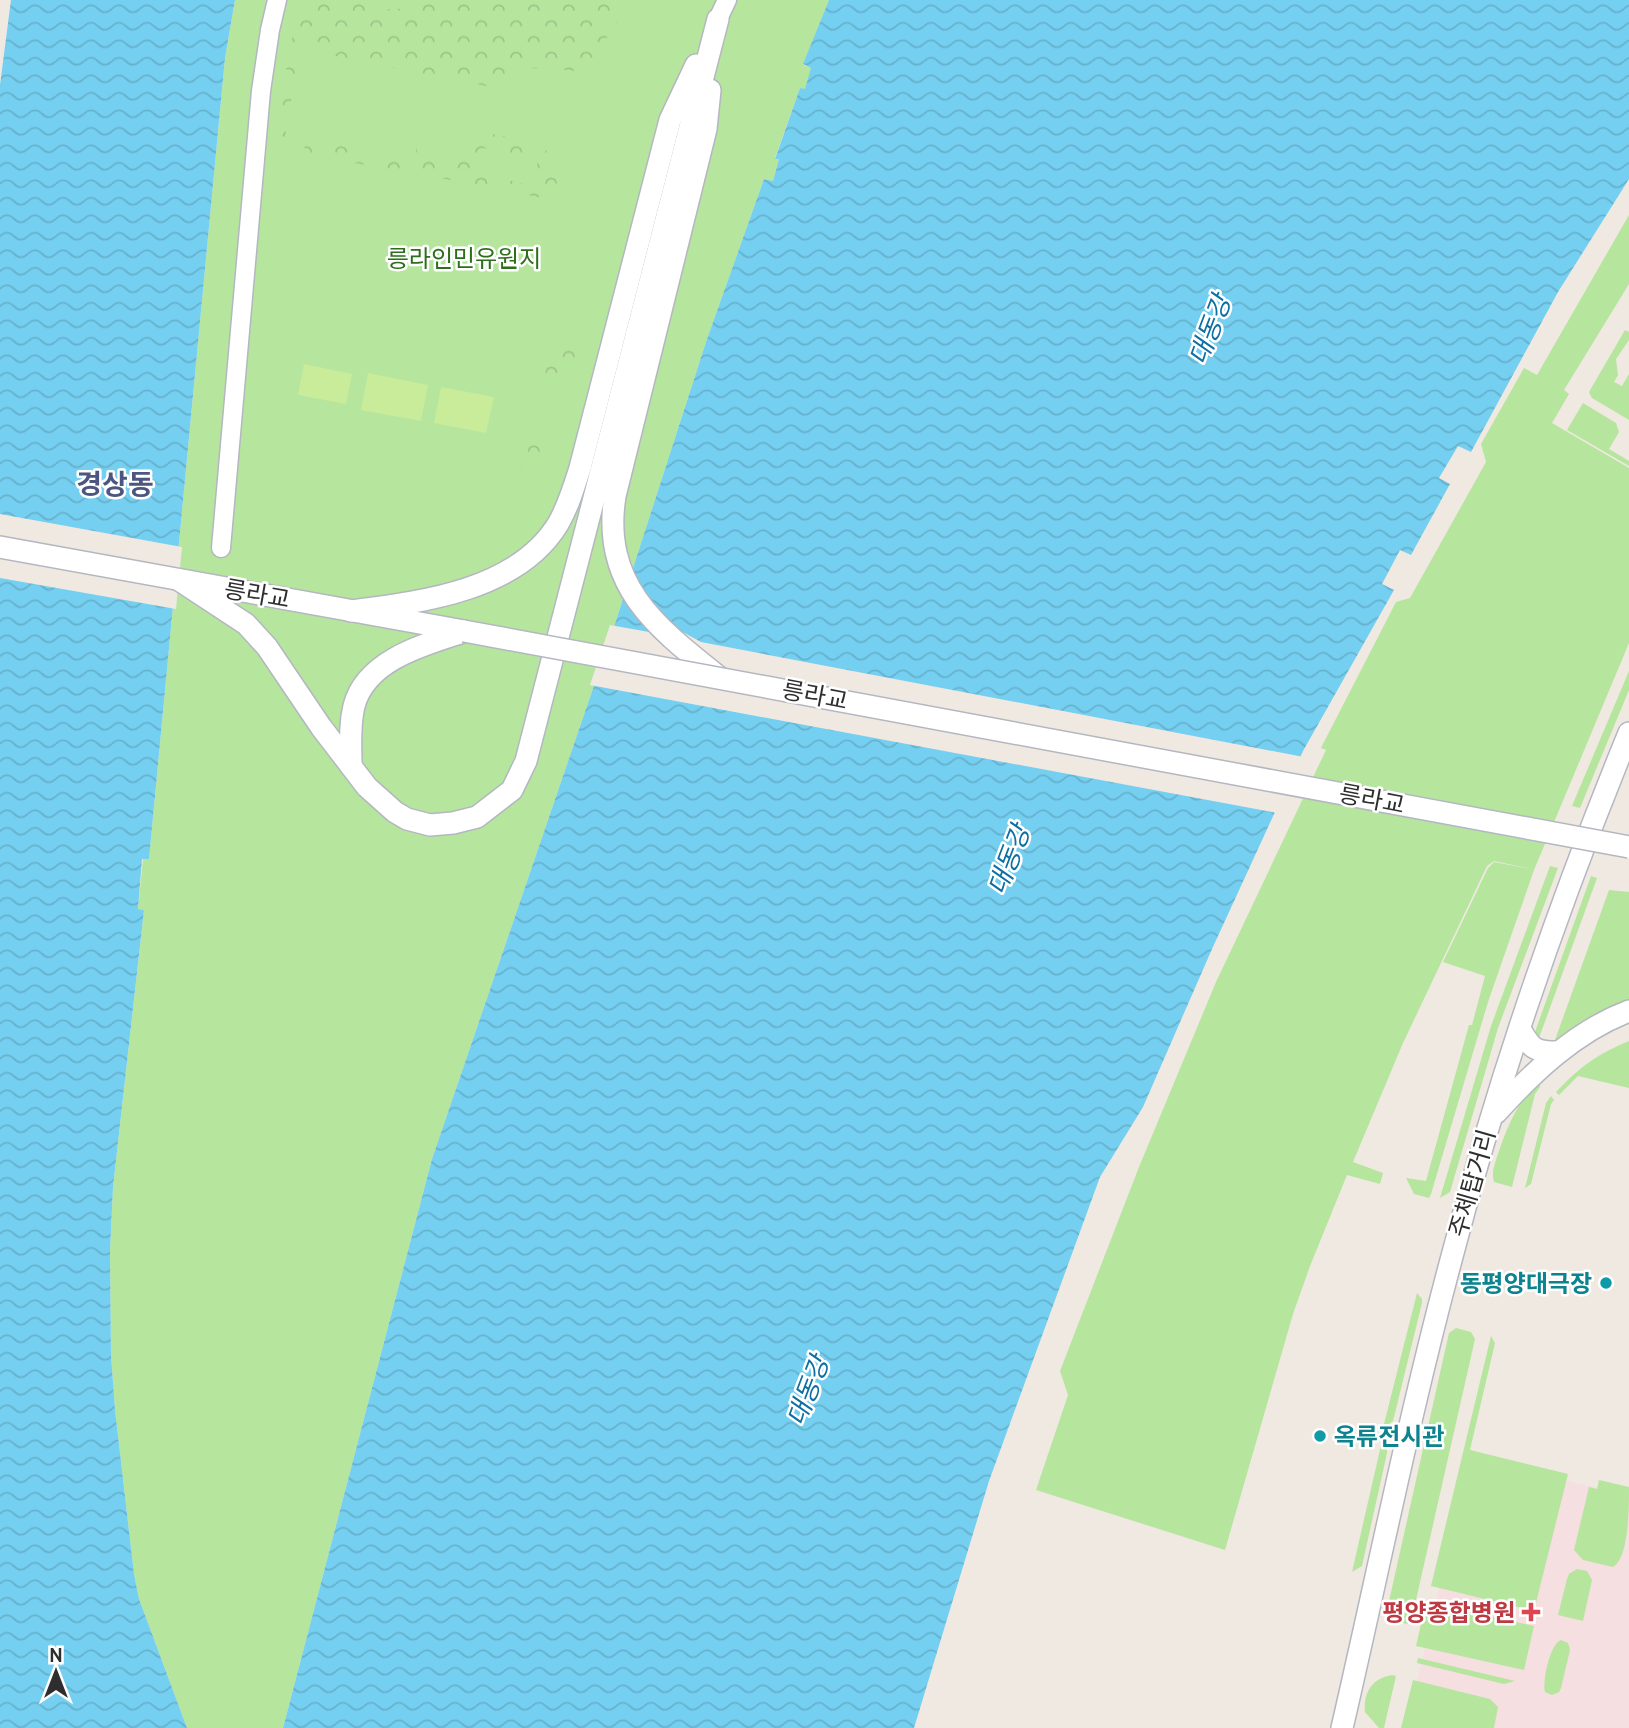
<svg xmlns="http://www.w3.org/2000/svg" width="1629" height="1728" viewBox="0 0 1629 1728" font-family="Cabin,'Noto Sans KR',sans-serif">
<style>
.medical{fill:#f5dfe0}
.grass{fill:#b6e59e}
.forest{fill:url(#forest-crowns)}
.pitch{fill:#c9ec9a}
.water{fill:url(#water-waves)}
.pier{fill:#efe9e1}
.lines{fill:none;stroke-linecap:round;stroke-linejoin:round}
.tertiary-casing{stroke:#b4b7c1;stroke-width:21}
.secondary-casing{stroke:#b4b7c1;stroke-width:24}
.tertiary{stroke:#fff;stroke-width:18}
.secondary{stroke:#fff;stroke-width:21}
.secondary-bridge-casing{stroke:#b4b7c1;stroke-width:24;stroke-linecap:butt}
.secondary-bridge{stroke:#fff;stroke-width:21}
.culture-dot{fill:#0f9aa8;stroke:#fff;stroke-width:2.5}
.health-dot{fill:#e0444e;stroke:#fff;stroke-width:2.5}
.labels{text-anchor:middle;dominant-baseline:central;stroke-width:5;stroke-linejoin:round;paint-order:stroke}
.park-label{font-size:24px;fill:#2c6e1b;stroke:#fff}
.street-label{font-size:24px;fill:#2e2e2e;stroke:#fff}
.culture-label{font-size:24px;font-weight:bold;fill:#0d838f;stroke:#fff;text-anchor:end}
.health-label{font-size:24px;font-weight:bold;fill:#be3a42;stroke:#fff;text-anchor:end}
.water-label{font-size:26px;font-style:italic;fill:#0d6fa3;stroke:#fff}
.quarter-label{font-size:28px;font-weight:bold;fill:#4d5680;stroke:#fff}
</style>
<defs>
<pattern id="forest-crowns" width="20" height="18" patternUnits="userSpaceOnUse" patternTransform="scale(1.75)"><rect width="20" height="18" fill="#b6e59e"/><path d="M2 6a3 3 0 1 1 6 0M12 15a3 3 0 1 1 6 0" fill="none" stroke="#9dc588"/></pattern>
<pattern id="water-waves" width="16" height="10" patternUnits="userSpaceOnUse" patternTransform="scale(1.75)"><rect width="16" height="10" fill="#75cff0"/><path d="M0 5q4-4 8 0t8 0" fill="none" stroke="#66b2ce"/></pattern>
</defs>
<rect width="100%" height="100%" fill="#efe9e1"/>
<path class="medical" d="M1470,1459L1629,1495V1728H1406Z"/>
<g class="grass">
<path d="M235,0H829L803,65L812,68L805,90L800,88L775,158L779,159L773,181L764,179L707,339L613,630L432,1159L283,1728H187L139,1599L134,1574L115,1410L111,1355L110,1251L113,1187L144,910L138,909L143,859H149L225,58Z"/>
<path d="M1629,215V284L1564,390L1569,394L1552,423L1629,468V643L1534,870L1488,1002L1431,1194L1429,1198L1414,1194L1406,1178L1426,1181L1469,1025H1472L1485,976L1443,962L1488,868L1494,862L1532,869L1494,861L1487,866L1403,1043L1353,1162L1383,1173L1380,1184L1347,1175L1310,1266L1293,1314L1225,1550L1036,1490L1068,1395L1060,1371L1139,1167L1216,982L1326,750L1321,748L1323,744L1396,602L1410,598L1486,462L1481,444L1524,368L1537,375Z"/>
<path d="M1625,330L1629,332V340L1616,359L1618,375L1614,382L1622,386L1629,374V420L1592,398L1589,392Z"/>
<path d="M1583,403L1616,423L1619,432L1609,449L1629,461V466L1567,430Z"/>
<path d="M1629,671V690L1580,808L1572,806Z"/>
<path d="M1550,866L1558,868L1498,1028L1450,1192L1440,1198L1491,1026Z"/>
<path d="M1591,876L1597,878L1539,1038L1536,1036V1029Z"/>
<path d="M1609,890L1629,892V1002L1584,1020L1555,1040Z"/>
<path d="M1629,1041V1088L1578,1076L1559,1095L1556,1092C1580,1067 1597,1054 1629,1041Z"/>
<path d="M1539,1079L1540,1087L1535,1094L1512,1187L1494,1182C1491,1172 1495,1163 1498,1154C1508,1124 1518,1102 1539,1079Z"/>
<path d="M1551,1096L1554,1100L1551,1104L1531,1184L1525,1188L1546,1103Z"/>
<path d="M1417,1293L1422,1299V1303L1393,1421L1383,1428Z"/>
<path d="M1456,1328L1471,1332L1475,1339L1411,1622L1407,1624L1385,1619L1449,1333Z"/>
<path d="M1491,1336L1495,1343L1470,1450L1568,1474L1534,1611L1431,1586Z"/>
<path d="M1382,1441L1387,1448V1453L1362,1566L1352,1572Z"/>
<path d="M1599,1480L1629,1487C1629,1508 1629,1558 1613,1567L1583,1560L1574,1550L1589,1487L1597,1489Z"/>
<path d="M1577,1569L1587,1571L1592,1580L1583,1621L1558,1615L1567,1579L1569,1574Z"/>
<path d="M1426,1602L1534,1626L1524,1670L1416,1646Z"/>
<path d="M1561,1640L1568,1643L1570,1650L1561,1688L1559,1692L1552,1695L1545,1692C1542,1681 1550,1644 1561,1640Z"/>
<path d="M1418,1658L1515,1681L1504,1684L1417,1663Z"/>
<path d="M1392,1675L1396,1676L1384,1728H1379L1365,1712C1363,1693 1372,1678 1392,1675Z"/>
<path d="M1413,1680L1490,1699L1498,1707L1494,1728H1401Z"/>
</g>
<g class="forest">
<path d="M301,0H366L369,6L394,10L421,3L425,0H634L628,5L585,72L558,69L557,72L508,64L505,77H498L496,88L300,49L284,143L275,141L289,53Z"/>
<path d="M478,132L518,138L542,144C552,159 559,172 556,190L538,187L537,158L482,148L475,171L527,185L530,190L557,197V201L479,185L303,154L306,141L314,138L390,160L417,163L415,134L434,144L443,156L460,163Z"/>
<path d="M561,342L570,343L579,353C574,376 565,378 543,381L553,343Z"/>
<path d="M530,434L548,438C543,458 539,471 519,478Z"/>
</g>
<g class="pitch">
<path d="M304,364L352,374L346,404L298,395Z"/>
<path d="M368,373L428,385L421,421L361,410Z"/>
<path d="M441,387L494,397L486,433L434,423Z"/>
</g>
<g class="water">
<path d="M11,0H235L225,58L149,859H142L138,909L144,910L113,1187L110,1251L111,1355L115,1410L134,1574L139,1599L187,1728H0V85Z"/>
<path d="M829,0H1629V179L1558,292L1471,452L1458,446L1439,478L1450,484L1411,555L1400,550L1382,584L1394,590L1303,751L1212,949L1143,1107L1100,1177L989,1481L914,1728H283L432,1159L613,630L707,339L764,179L773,181L779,159H775L800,88L805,89L811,68L803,64Z"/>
</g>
<g class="pier">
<path d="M0,514L182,547L176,609L0,578Z"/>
<path d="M648,599L679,630L701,642L1304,757L1277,813L590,685L610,625L649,632L632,610Z"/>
</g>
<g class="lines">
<defs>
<g id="tertiary">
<path d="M718,19L727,0"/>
<path d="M221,548L261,91L270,30L277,0"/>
</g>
<g id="secondary">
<path d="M710,90L706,129L615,496C601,585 656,627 719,677"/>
<path d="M0,547L464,631"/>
<path d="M179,580L246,624L267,647L321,727L367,787L395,812L407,819L430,825L453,823L477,817L512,790L526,761L718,19"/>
<path d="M351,611C421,602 517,591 558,524C568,507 574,487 580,468L670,120L696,65"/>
<path d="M351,766C351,746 349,726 354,706C366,660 423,645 463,632"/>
<path d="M1520,1029C1531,1048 1534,1052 1557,1052"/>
<path d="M1496,1113C1533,1072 1576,1031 1629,1011"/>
<path d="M1342,1728C1379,1568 1411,1407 1454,1249C1500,1073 1560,901 1629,733"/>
</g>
</defs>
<use href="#tertiary" class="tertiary-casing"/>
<use href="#secondary" class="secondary-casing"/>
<use href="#tertiary" class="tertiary"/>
<use href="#secondary" class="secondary"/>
<defs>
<path id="secondary-bridge" d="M464,631L1629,847"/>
</defs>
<use href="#secondary-bridge" class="secondary-bridge-casing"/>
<use href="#secondary-bridge" class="secondary-bridge"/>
</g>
<g class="culture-dot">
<circle cx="1606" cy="1283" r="7"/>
<circle cx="1320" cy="1436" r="7"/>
</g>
<path class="health-dot" d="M1527.5 1601.5h7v7h7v7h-7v7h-7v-7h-7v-7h7z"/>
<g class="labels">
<g class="park-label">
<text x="464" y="258">릉라인민유원지</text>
</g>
<g class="street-label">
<text transform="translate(257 594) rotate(10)">릉라교</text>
<text transform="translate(815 695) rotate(11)">릉라교</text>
<text transform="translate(1372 799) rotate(11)">릉라교</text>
<text transform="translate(1472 1183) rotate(-74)">주체탑거리</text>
</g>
<g class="culture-label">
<text x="1592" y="1283">동평양대극장</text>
<text x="1334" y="1436" text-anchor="start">옥류전시관</text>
</g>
<g class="health-label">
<text x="1515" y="1612">평양종합병원</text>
</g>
<g class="water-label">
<text transform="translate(1210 330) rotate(-69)">대동강</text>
<text transform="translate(1009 860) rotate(-69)">대동강</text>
<text transform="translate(808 1391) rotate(-69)">대동강</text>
</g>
<g class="quarter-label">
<text x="115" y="484">경상동</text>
</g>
</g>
<g transform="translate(56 1672)" stroke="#ffffff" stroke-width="5" paint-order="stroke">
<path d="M0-5L12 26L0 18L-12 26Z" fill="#2e2e2e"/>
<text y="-10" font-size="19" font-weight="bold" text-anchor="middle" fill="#2e2e2e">N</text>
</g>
</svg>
